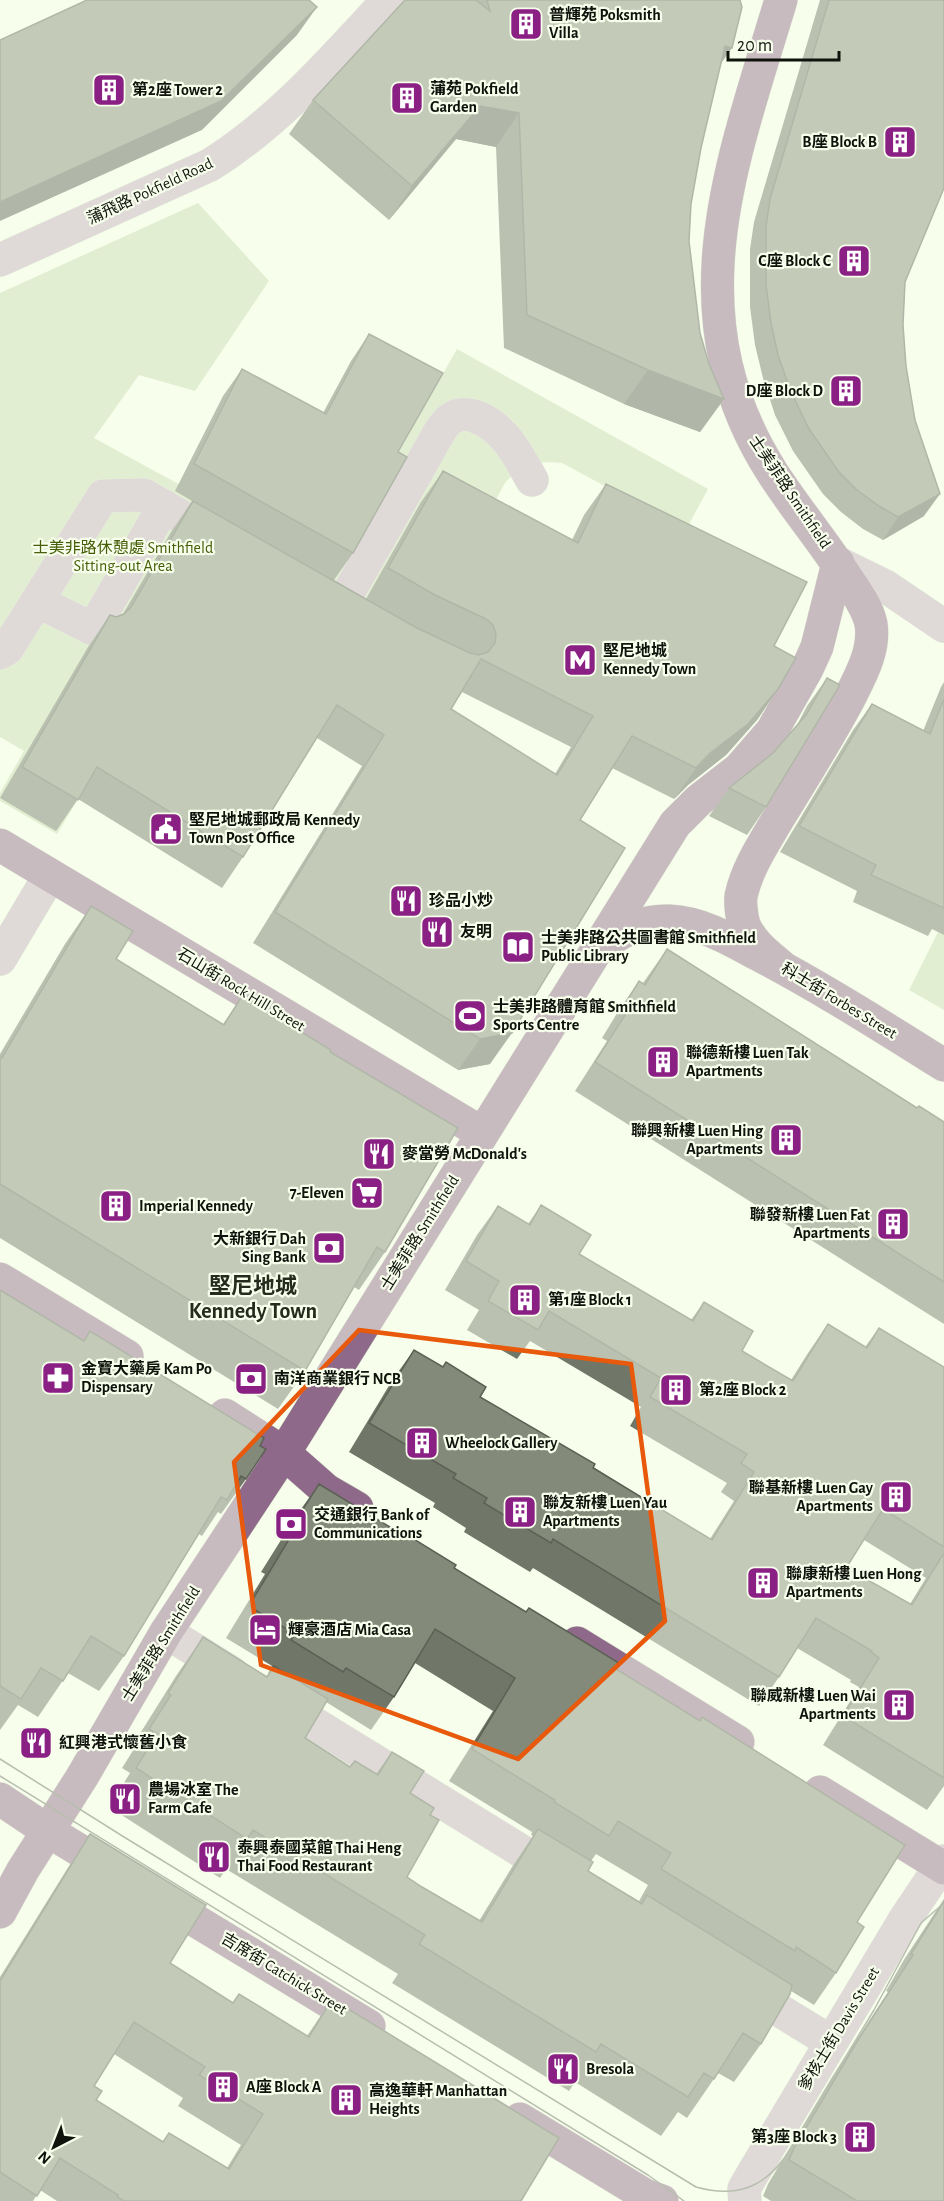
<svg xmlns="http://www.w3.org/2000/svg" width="944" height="2201" viewBox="0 0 944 2201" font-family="'Alegreya Sans','Noto Sans TC',sans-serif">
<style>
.green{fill:#c8d9b0}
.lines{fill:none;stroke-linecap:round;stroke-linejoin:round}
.minor-casing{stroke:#d2d9c8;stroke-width:34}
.major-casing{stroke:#d2d9c8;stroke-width:34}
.minor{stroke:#c1acbe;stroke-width:33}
.major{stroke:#8f698a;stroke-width:33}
.tram{stroke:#6b7064;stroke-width:1.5}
.wall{fill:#717768;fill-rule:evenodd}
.shaded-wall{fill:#5c6155}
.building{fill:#838a79;stroke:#5c6155;stroke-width:1.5;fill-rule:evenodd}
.marked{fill:none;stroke:#e8590c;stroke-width:4.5;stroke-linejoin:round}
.labels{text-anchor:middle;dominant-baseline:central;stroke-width:4.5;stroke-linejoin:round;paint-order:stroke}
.poi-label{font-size:16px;font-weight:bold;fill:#10130c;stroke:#f7ffec;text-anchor:start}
.street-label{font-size:16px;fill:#10130c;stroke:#f7ffec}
.park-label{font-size:16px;fill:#465e08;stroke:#f7ffec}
.district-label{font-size:22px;font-weight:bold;fill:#262b1d;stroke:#f7ffec}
</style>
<rect width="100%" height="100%" fill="#f7ffec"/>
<g class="green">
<path d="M198,203L269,281L195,391L139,375L94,438L333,568L457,349L708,489L686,530L562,463C536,461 523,462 505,483L398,681L215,570L57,834L0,801V793L24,751L0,737V293Z"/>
<path d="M944,920V1010L909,990Z"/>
</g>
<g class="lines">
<defs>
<g id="minor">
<path d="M0,260L210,165C279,122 333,59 388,0"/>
<path d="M838,563L885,586L944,626"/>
<path d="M318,594L341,606L440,431C443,427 447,420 452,418C459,413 467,414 474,416C504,426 518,455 532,480"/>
<path d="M37,601L93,629L164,506"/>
<path d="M0,653L7,649L103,496L144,495L221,539"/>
<path d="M0,959L50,875"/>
<path d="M166,1632L232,1673"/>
<path d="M276,1700L562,1876"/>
<path d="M743,1988L831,2042"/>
<path d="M745,2201L744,2189L752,2175L905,1919L944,1861"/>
</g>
<g id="major">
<path d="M781,0C732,163 671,313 772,472C795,508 823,541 846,577C855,590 868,608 871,624C875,649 862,673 851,695C829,737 803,778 778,819C764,843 747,868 741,896C740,904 742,920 745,927C753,944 768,955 781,966"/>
<path d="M0,845L482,1133"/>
<path d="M602,946C622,930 643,920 669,921C701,922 731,940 759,955C822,988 883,1027 944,1065"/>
<path d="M0,1279L127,1356"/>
<path d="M225,1415L284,1453L326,1490L357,1508"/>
<path d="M577,1643L738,1742"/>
<path d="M820,1792L944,1868"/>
<path d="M0,1799L48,1831L369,2026"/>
<path d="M0,1912L23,1870L82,1777L166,1632L284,1453L675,824L699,800L739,769L772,731L807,669L817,647L838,563"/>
<path d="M520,2119L645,2195L662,2201"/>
</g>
</defs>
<use href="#minor" class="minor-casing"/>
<use href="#major" class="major-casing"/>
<use href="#minor" class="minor"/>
<use href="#major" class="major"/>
<g class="tram">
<path d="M0,1759L124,1837L696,2187C739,2199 768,2186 791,2148"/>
<path d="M0,1776L648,2175L684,2201"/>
<path d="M837,2071L874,2010L921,1923L944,1903"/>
</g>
</g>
<g class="wall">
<path d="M405,0H740L720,64L701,148L691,204L689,241L700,333L709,364L724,399L700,432L624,404L504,348L496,147L456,139L389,220L289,134L313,100Z"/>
<path d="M820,0H944L905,282L903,325L906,366L924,516L883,540L863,529L841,512L823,494L793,451L775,415L763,378L755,345L750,307V249L754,222Z"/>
<path d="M369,334L398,452L353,553L334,580L366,599L421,502L443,471L572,540L584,515L606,484L774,646L778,689L757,720L726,755L688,785L674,799L612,768L580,820L490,1064L458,1070L253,943L362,766L317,738L243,857L222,888L78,799L56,831L0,798L88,647L110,615L116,617L123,614L171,532L192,501L175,491L223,396L242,369L323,413L351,361ZM462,692L571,747L555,774L451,709Z"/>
<path d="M827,678L766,807L747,835L709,816L729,788L773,753L796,727L807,706Z"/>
<path d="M944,682V935L932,929L928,936L853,902L857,891L780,852L853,730L872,704L923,731L941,687Z"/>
<path d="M91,906L116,959L223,1024L242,996L330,1052L385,1252L359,1290L354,1287L305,1371L278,1409L0,1238V1054L65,944Z"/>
<path d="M667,949L917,1108L944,1122V1324L575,1091L607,1041L602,1038L619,1010L639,981L643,983Z"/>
<path d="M541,1205L579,1254L691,1320L704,1302L742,1351L791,1380L808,1353L828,1324L865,1347L879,1328L944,1367V1786L927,1810L823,1745L859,1687L850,1682L851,1680L797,1648L779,1677L759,1706L533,1568L530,1572L464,1532L466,1528L433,1507L435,1503L349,1452L393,1379L414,1350L480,1397L710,1539L734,1501L721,1492L727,1483L630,1426L641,1407L530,1341L517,1359L467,1330L479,1310L445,1290L477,1235L498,1206L528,1224ZM864,1540L926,1578L910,1604L859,1575L848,1565Z"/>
<path d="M0,1290L83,1341L90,1331L260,1446L246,1479L221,1514L218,1512L202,1536L199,1534L124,1656L99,1691L68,1673L38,1717L18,1705L0,1730Z"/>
<path d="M319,1484L616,1669L857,1922L836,1973L814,2005L791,1991L761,2044L734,2082L718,2073L687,2118L678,2112L661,2136L575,2082L569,2091L392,1983L398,1974L226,1869L220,1878L109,1807L130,1773L122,1768L144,1733L141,1732L176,1676L203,1637L266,1677L269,1673H268L272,1666L226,1638L265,1574L261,1572L296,1516ZM415,1663L493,1711L449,1781L532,1832L531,1835L533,1836L512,1867L479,1921L422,1887L407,1877L430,1815L410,1793L392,1752L376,1774L350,1767L305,1738L326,1702L371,1730L394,1697ZM596,1854L648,1885L639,1901L588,1871L591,1861Z"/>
<path d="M90,1834L170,1963L232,2003L239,1994L307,2036L332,1999L521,2201H57L40,2190L33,2201H0V1977L69,1866ZM114,2054L183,2098L178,2106L241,2145L227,2168L169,2133L163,2142L96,2100L94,2086Z"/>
<path d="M944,1899V2201H771L763,2196L768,2184L832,2077L888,1992L886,1991L905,1958Z"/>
</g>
<g class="shaded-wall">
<path d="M317,7L297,35L202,130L0,221V202Z"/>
<path d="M725,46L732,48L708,82Z"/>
<path d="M480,106L519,113L496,147L456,139L389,220L412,186Z"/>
<path d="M648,370L724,399L700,432L624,404Z"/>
<path d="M940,494L924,516L883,540L898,517Z"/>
<path d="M778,689L757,720L726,755L688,785L674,799L696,768Z"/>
<path d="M512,1033L490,1064L458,1070L480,1039Z"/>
</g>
<g class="building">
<path d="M87,0H309L317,7L221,101L0,202V40Z"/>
<path d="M405,0H476L490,11L487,0H740L742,7L732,48L725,46L701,148L691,204L689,241L700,333L709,364L724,399L648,370L527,315L519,113L480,106L412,186L313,100Z"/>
<path d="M829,0H944V188L905,282L903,325L906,366L915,420L940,494L898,517L879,506L857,490L839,472L809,429L791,392L778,355L771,323L766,285V227L770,199Z"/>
<path d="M369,334L443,373L398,452L407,457L353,553L194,464L242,369L326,414Z"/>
<path d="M443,471L578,543L606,484L807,582L774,646L796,658L778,689L748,724L709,754L696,768L632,736L580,820L625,848L512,1033L480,1039L275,912L384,735L337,705L243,857L97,767L78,800L22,767L110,615L116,617L124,614L131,607L193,501L417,628L470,653L479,655L488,652L495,643L496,634L493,625L486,619L435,595L388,568ZM481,659L593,716L557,775L451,709Z"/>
<path d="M827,678L840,685L766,807L729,788L773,753L806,715Z"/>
<path d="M944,699V908L871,875L876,865L799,826L872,704L930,734Z"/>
<path d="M91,906L133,931L116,959L224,1025L242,996L331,1050L330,1052L458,1128L385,1252L377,1247L305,1371L0,1184V1057L2,1058Z"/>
<path d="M667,949L917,1108L919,1106L944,1122V1282L595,1062L627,1012L622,1009L639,981L645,985Z"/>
<path d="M541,1205L591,1235L579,1254L693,1321L704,1302L753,1331L742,1351L793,1381L828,1324L867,1348L879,1328L944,1367V1547L883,1509L848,1565L861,1573L859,1575L912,1605L944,1553V1778L843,1716L879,1658L871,1652L872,1651L816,1618L779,1677L553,1539L551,1543L484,1503L487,1498L453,1478L456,1474L369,1423L414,1350L443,1367L446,1362L486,1387L480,1397L595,1464L593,1468L712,1540L754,1472L741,1463L747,1454L650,1397L661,1378L549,1311L538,1330L488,1301L499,1281L466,1261L498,1206L530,1225Z"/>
<path d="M0,1290L84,1341L90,1331L264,1438L260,1446L266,1449L246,1479L241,1476L227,1500L221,1497L124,1656L91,1636L63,1681L41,1668L21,1699L0,1686Z"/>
<path d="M319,1484L408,1538L409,1536L456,1565L454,1568L526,1612L529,1608L619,1663L616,1669L700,1721L702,1717L905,1845L857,1922L864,1927L836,1973L796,1947L795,1951L661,1869L671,1853L618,1821L609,1836L554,1802L555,1800L472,1749L515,1678L435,1629L394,1697L346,1668L343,1672L291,1640L295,1634L249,1606L288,1541L284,1539Z"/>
<path d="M203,1637L267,1677L274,1666L328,1699L305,1738L350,1767L355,1761L378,1775L392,1752L424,1771L410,1793L434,1808L430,1815L439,1820L407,1877L422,1887L482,1922L538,1829L593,1862L588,1871L642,1904L647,1895L792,1985L790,1994L761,2044L743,2033L714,2079L704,2073L688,2097L601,2044L596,2052L419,1944L425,1935L253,1830L247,1839L136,1768L157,1734L149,1729L171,1695L168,1693Z"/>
<path d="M90,1834L206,1905L170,1963L233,2003L239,1994L309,2037L332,1999L559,2138L521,2201H124L117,2197L118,2195L60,2158L37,2196L0,2172V1981ZM134,2022L205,2067L199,2075L263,2114L229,2169L169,2133L163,2142L96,2100L102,2091L94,2086Z"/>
<path d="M944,1901V2201H857L789,2160L794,2148L858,2040L913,1955L911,1954Z"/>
</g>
<path d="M0 0H944V2201H0ZM359,1330L631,1364L665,1621L518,1759L261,1665L234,1462Z" fill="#f7ffec" fill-opacity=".55" fill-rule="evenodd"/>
<path class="marked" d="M359,1330L631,1364L665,1621L518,1759L261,1665L234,1462Z"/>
<defs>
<symbol id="building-square" viewBox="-11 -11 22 22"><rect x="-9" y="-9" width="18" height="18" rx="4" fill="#8a1f84" stroke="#f7ffec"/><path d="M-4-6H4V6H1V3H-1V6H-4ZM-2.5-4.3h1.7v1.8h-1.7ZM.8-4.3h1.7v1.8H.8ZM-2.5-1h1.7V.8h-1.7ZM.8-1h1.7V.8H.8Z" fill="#fff"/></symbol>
<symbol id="metro-square" viewBox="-11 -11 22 22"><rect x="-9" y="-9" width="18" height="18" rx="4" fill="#8a1f84" stroke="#f7ffec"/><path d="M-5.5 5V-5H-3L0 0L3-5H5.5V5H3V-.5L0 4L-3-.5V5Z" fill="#fff"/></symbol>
<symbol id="civic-square" viewBox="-11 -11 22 22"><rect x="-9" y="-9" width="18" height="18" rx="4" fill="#8a1f84" stroke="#f7ffec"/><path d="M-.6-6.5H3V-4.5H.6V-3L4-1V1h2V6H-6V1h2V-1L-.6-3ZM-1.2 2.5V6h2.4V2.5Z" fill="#fff"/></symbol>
<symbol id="restaurant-square" viewBox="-11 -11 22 22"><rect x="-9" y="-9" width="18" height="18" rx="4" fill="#8a1f84" stroke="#f7ffec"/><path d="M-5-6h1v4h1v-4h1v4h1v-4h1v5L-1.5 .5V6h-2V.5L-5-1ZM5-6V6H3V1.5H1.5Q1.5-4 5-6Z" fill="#fff"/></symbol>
<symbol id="library-square" viewBox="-11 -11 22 22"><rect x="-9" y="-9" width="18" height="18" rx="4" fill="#8a1f84" stroke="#f7ffec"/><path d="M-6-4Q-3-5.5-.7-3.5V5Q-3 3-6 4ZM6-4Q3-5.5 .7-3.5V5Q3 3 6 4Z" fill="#fff"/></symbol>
<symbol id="stadium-square" viewBox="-11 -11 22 22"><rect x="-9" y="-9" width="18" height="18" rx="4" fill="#8a1f84" stroke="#f7ffec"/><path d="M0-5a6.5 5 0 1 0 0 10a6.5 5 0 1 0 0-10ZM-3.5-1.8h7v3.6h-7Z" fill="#fff"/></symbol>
<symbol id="supermarket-square" viewBox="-11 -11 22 22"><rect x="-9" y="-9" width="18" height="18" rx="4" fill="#8a1f84" stroke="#f7ffec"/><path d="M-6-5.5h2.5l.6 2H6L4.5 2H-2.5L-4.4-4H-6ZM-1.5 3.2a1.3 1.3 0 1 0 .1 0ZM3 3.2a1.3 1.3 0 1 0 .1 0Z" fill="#fff"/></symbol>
<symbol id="bank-square" viewBox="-11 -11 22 22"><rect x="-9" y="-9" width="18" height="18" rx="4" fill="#8a1f84" stroke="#f7ffec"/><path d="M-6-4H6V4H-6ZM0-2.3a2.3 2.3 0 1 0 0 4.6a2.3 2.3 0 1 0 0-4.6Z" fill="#fff"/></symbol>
<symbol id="pharmacy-square" viewBox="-11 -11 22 22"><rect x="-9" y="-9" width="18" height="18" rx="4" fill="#8a1f84" stroke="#f7ffec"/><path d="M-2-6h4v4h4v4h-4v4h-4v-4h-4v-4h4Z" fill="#fff"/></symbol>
<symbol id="hotel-square" viewBox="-11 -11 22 22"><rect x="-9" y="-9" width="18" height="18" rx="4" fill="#8a1f84" stroke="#f7ffec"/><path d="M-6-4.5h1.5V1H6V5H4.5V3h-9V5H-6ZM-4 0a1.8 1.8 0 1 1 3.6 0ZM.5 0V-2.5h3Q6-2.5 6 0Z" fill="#fff"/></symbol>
</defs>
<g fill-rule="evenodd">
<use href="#building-square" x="507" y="5" width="38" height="38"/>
<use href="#building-square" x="90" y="71" width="38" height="38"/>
<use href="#building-square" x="388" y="79" width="38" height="38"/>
<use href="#building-square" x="881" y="123" width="38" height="38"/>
<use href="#building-square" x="835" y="242" width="38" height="38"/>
<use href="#building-square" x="827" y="372" width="38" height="38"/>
<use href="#metro-square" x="561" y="641" width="38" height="38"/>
<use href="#civic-square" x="147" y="810" width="38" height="38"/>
<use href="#restaurant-square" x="387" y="882" width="38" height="38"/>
<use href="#restaurant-square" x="418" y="913" width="38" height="38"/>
<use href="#library-square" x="499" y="928" width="38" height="38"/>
<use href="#stadium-square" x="451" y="997" width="38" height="38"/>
<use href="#building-square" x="644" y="1043" width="38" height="38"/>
<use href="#building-square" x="767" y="1121" width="38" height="38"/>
<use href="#restaurant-square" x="360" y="1135" width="38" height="38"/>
<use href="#supermarket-square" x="348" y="1174" width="38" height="38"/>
<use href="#building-square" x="97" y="1187" width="38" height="38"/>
<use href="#building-square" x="874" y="1205" width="38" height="38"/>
<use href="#bank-square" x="310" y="1229" width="38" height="38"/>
<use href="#building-square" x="506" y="1281" width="38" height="38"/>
<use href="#pharmacy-square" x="39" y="1359" width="38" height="38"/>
<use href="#bank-square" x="232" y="1360" width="38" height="38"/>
<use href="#building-square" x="657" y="1371" width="38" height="38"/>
<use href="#building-square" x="403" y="1424" width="38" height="38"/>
<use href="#building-square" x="877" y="1478" width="38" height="38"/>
<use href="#building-square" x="501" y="1493" width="38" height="38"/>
<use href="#bank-square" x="272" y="1505" width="38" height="38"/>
<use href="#building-square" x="744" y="1564" width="38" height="38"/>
<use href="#hotel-square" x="246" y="1611" width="38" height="38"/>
<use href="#building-square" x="880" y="1686" width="38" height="38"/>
<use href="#restaurant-square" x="17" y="1724" width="38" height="38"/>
<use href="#restaurant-square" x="106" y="1780" width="38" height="38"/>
<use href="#restaurant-square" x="195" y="1838" width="38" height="38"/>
<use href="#restaurant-square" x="544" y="2050" width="38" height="38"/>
<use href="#building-square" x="204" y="2068" width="38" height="38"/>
<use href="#building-square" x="327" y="2081" width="38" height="38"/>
<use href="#building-square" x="841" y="2118" width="38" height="38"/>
</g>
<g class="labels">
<g class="poi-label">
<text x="549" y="15">普輝苑 Poksmith<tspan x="549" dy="18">Villa</tspan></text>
<text x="430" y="89">蒲苑 Pokfield<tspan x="430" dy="18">Garden</tspan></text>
<text x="132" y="90">第2座 Tower 2</text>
<text x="877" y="142" text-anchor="end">B座 Block B</text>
<text x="831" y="261" text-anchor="end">C座 Block C</text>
<text x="823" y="391" text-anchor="end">D座 Block D</text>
<text x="603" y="651">堅尼地城<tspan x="603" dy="18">Kennedy Town</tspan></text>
<text x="189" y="820">堅尼地城郵政局 Kennedy<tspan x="189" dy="18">Town Post Office</tspan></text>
<text x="429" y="901">珍品小炒</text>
<text x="460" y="932">友明</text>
<text x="541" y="938">士美非路公共圖書館 Smithfield<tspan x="541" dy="18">Public Library</tspan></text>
<text x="493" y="1007">士美非路體育館 Smithfield<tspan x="493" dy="18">Sports Centre</tspan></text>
<text x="686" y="1053">聯德新樓 Luen Tak<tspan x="686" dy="18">Apartments</tspan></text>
<text x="763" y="1131" text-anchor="end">聯興新樓 Luen Hing<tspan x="763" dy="18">Apartments</tspan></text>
<text x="402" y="1154">麥當勞 McDonald's</text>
<text x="344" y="1193" text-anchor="end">7-Eleven</text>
<text x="139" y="1206">Imperial Kennedy</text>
<text x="870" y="1215" text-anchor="end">聯發新樓 Luen Fat<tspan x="870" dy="18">Apartments</tspan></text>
<text x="306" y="1239" text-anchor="end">大新銀行 Dah<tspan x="306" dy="18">Sing Bank</tspan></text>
<text x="548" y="1300">第1座 Block 1</text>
<text x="81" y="1369">金寶大藥房 Kam Po<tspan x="81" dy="18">Dispensary</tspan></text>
<text x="274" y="1379">南洋商業銀行 NCB</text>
<text x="699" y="1390">第2座 Block 2</text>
<text x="445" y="1443">Wheelock Gallery</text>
<text x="873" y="1488" text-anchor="end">聯基新樓 Luen Gay<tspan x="873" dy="18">Apartments</tspan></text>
<text x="543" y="1503">聯友新樓 Luen Yau<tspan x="543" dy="18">Apartments</tspan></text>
<text x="314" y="1515">交通銀行 Bank of<tspan x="314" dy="18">Communications</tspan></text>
<text x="786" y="1574">聯康新樓 Luen Hong<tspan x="786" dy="18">Apartments</tspan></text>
<text x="288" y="1630">輝豪酒店 Mia Casa</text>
<text x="876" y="1696" text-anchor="end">聯威新樓 Luen Wai<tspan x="876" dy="18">Apartments</tspan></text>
<text x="59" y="1743">紅興港式懷舊小食</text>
<text x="148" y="1790">農場冰室 The<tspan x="148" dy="18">Farm Cafe</tspan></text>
<text x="237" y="1848">泰興泰國菜館 Thai Heng<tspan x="237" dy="18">Thai Food Restaurant</tspan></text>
<text x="586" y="2069">Bresola</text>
<text x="246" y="2087">A座 Block A</text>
<text x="369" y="2091">高逸華軒 Manhattan<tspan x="369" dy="18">Heights</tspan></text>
<text x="837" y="2137" text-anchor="end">第3座 Block 3</text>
</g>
<g class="street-label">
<text transform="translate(150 191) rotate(-25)">蒲飛路 Pokfield Road</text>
<text transform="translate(790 492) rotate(56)">士美菲路 Smithfield</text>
<text transform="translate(241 990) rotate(31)">石山街 Rock Hill Street</text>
<text transform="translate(839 1001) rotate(31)">科士街 Forbes Street</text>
<text transform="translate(420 1233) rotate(-58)">士美菲路 Smithfield</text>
<text transform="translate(161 1644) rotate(-58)">士美菲路 Smithfield</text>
<text transform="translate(284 1974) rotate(31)">吉席街 Catchick Street</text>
<text transform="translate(839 2029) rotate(-59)">爹核士街 Davis Street</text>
</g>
<g class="park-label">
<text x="123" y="548">士美非路休憩處 Smithfield<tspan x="123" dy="18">Sitting-out Area</tspan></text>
</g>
<g class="district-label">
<text x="253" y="1286">堅尼地城<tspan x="253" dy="25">Kennedy Town</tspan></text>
</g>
</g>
<g transform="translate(54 2147) rotate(222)" stroke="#f7ffec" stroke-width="4.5" paint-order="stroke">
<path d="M0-4.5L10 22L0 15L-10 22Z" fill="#10130c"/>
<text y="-9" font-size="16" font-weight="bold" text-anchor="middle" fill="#10130c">N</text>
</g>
<path d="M728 51v9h111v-9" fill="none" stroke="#10130c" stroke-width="3"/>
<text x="737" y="51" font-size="18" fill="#10130c" stroke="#f7ffec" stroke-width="4.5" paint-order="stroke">20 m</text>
</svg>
